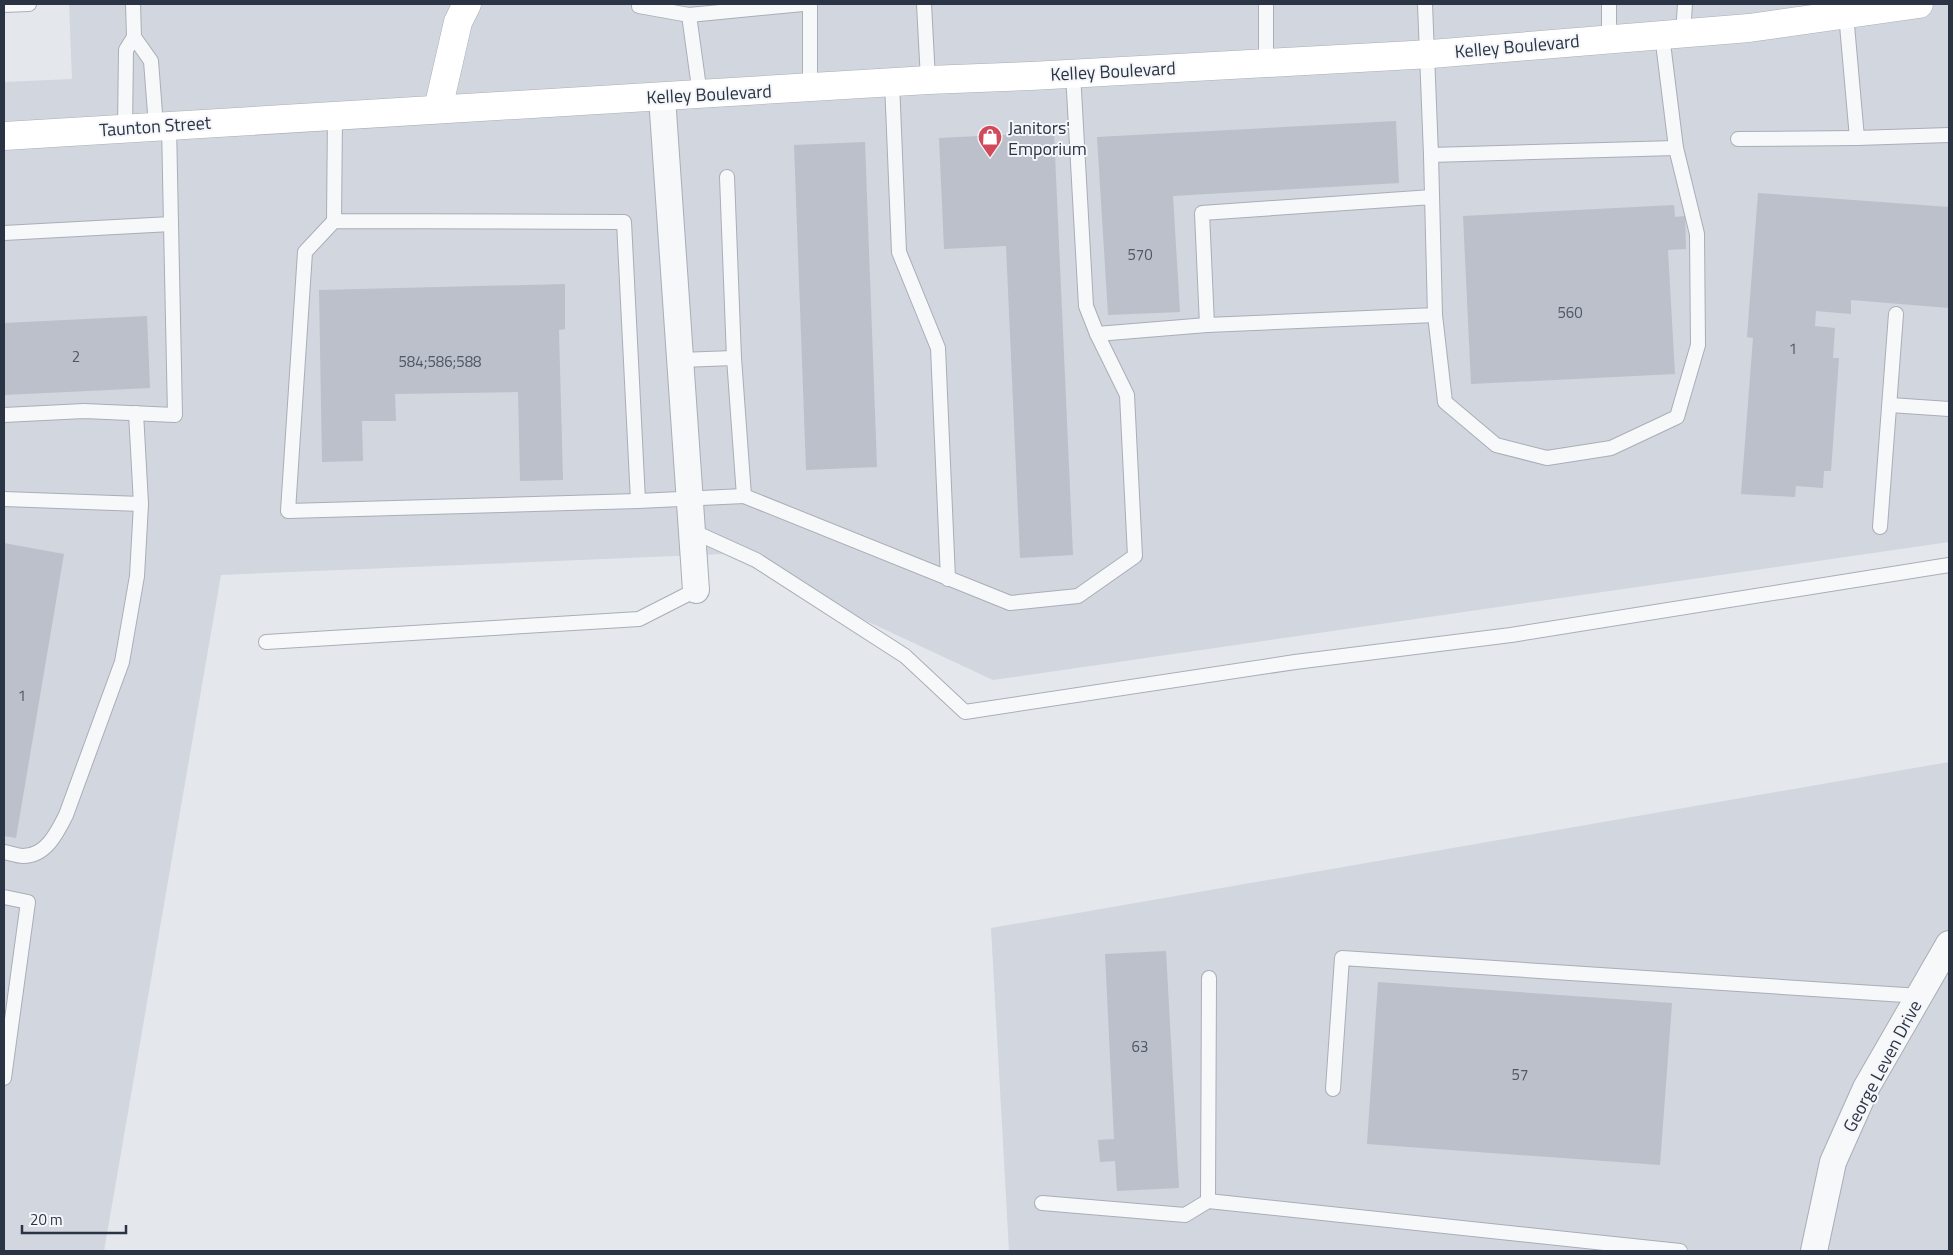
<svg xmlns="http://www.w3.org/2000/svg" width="1953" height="1255" viewBox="0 0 1953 1255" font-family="'Titillium Web',sans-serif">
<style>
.built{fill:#d2d6de}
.building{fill:#bbc0ca}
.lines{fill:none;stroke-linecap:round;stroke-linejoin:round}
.lane-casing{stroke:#a9aeb7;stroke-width:16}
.street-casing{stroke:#a9aeb7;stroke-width:28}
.secondary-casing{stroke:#a9aeb7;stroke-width:29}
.lane{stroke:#f7f8fa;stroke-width:14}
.street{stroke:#f7f8fa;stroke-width:26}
.secondary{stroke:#fff;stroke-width:28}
.labels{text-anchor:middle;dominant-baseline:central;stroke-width:4;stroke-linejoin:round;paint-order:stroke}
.number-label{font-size:15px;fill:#4f5766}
.street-label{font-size:18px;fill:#2b3445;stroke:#f4f6f9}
.poi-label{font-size:18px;fill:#2b3445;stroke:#f4f6f9;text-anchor:start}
</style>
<rect width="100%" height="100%" fill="#e4e7ec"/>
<g class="built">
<path d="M69,4H1949V542L993,680L723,554L221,575L104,1251H4V82L72,79Z"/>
<path d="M1949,762V1251H1009L991,928Z"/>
</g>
<g class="building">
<path d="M1396,121L1399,183L1173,196L1180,312L1108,315L1097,137Z"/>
<path d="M1054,132L1073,555L1020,558L1006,246L944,249L939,138Z"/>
<path d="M865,142L877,467L806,470L794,145Z"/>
<path d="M1758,193L1949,207V308L1851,300V314L1816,311L1815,326L1835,328L1833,358H1839L1831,471H1824L1823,488L1796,486L1795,497L1741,494L1753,338L1747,337Z"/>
<path d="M1674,205L1675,217L1685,216L1686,249L1668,250L1675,374L1471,384L1463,216Z"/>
<path d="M565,284V329L559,330L563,480L520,481L518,392L395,394L396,421H362L363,461L322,462L319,290Z"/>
<path d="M147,316L150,388L4,395V323Z"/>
<path d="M4,543L64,554L16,838L4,836Z"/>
<path d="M1166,951L1179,1188L1117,1191L1115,1161L1100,1162L1098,1140L1114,1139L1105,954Z"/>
<path d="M1378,982L1672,1003L1660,1165L1367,1144Z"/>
</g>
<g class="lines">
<defs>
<g id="lane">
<path d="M639,4V6L689,15L700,95"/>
<path d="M924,4L928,80"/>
<path d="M1266,4V62"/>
<path d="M1425,4L1431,155L1676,148L1662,35"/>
<path d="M1609,4V39"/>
<path d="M4,5L29,4"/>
<path d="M1846,14L1857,138L1949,135"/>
<path d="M689,15L803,4"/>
<path d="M1683,33L1685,4"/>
<path d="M134,37L151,61L156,126"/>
<path d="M892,82L899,252L938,348L948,579"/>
<path d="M810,88V4"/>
<path d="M125,128L126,50L134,37L133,4"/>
<path d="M1738,139L1857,138"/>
<path d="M1431,155L1435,315L1207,325L1202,213L1432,197"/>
<path d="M727,177L734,358L744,496L1010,603L1078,596L1135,556L1127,395L1097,334L1086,306L1073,73"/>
<path d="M334,221L305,252L288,511L638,501L624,222L334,221L335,115"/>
<path d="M4,233L171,224L169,125"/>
<path d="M1435,315L1445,402L1496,445L1547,458L1611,448L1677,417L1698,345L1697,234L1676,148"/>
<path d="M1097,334L1207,325"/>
<path d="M680,360L734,358"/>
<path d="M1890,405L1949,409"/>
<path d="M4,415L84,411L175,415L171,224"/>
<path d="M4,499L141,504"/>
<path d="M638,501L744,496"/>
<path d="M1880,527L1896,314"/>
<path d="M692,531L756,560L905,656L965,712L1295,662L1511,635L1949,565"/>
<path d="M266,642L639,619L696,590"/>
<path d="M4,852C10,853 17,856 23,856C46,856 57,833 66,815L122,662L137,576L141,504L136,413"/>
<path d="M4,897L28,902L4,1078"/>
<path d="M1333,1089L1342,958L1920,996"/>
<path d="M1208,1201L1209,978"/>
<path d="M1042,1203L1185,1215L1208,1201L1680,1251"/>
</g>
<g id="street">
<path d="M662,97L696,590"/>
<path d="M1814,1251L1833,1162L1866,1088L1949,944"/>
</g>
<g id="secondary">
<path d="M438,109L458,22L467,4"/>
<path d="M4,136L928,80L1031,76L1431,54L1749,28L1919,4"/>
</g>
</defs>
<use href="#lane" class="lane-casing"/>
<use href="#street" class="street-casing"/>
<use href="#secondary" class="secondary-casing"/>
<use href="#lane" class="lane"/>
<use href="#street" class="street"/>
<use href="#secondary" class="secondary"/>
</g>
<defs>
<symbol id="shop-pin" viewBox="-11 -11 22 30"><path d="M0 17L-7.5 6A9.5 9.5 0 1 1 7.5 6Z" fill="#d1495b" stroke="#f4f6f9"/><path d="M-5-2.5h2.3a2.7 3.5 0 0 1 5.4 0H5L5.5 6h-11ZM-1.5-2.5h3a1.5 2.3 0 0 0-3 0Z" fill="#fff"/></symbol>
</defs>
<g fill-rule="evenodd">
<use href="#shop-pin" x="976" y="123" width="28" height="38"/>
</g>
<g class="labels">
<g class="number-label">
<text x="1140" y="254">570</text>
<text x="1570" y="312">560</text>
<text x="1793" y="348">1</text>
<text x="76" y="356">2</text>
<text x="440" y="361">584;586;588</text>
<text x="22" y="695">1</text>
<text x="1140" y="1046">63</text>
<text x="1520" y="1074">57</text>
</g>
<g class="street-label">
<text transform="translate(1517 46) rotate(-5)">Kelley Boulevard</text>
<text transform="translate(1113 71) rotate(-3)">Kelley Boulevard</text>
<text transform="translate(709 94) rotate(-3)">Kelley Boulevard</text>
<text transform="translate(155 126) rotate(-4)">Taunton Street</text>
<text transform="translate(1882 1066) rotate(-62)">George Leven Drive</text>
</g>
<g class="poi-label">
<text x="1008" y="127">Janitors'<tspan x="1008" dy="21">Emporium</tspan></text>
</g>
</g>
<rect width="1953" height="1255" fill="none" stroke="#2b3445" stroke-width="10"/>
<path d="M22 1225v8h104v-8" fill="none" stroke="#2b3445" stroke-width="2.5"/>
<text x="30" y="1225" font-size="15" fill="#2b3445" stroke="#f4f6f9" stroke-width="4" paint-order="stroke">20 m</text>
</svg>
